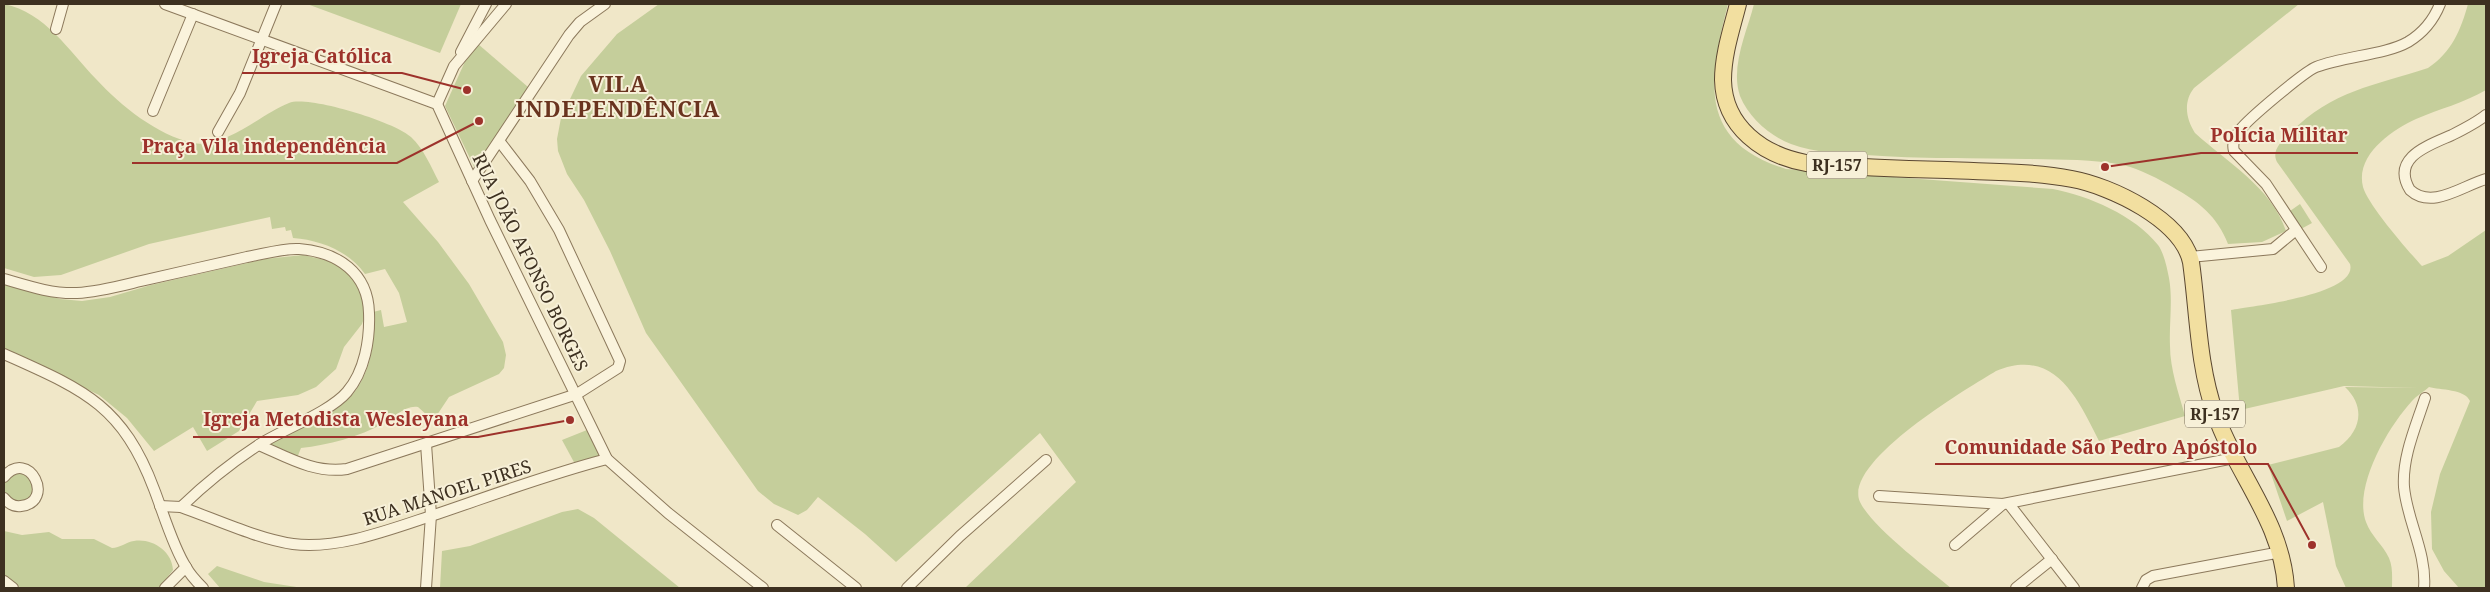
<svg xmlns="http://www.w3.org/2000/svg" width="2490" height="592" viewBox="0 0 2490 592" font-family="'Noto Serif',serif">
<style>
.green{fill:#c5ce9b}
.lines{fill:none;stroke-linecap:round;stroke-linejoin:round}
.street-casing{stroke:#8c795c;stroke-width:12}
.primary-casing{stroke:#5a4730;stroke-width:18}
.street{stroke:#faf3dc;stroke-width:10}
.primary{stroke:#f2dfa0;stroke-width:16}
.labels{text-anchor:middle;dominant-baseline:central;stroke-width:4;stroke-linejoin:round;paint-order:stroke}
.shield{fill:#f7f0d8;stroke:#756a57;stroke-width:1}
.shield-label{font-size:16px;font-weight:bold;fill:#3d3020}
.street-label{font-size:18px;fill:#3d3020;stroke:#f7f0d8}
.district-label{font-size:22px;font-weight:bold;letter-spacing:1px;fill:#6a341f;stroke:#f7f0d8}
.leader{fill:none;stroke:#9d322b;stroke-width:2}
.callout-dot{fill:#9d322b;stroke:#f7f0d8;stroke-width:2}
.callout-label{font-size:19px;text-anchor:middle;font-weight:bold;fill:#9d322b;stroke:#f7f0d8;stroke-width:4;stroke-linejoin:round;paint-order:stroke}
</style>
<rect width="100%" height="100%" fill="#f0e7c8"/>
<g class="green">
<path d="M4,4C46,13 68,50 96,79C121,106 157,135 193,143C225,149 261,114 289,103C308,95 395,122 411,137C424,149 431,167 439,182L403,202L438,242L469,284L503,342L506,355L504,368L499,374L449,397L437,415L428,416L418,407C405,405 395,417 384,423C359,437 328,445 301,448L297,458L268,445C292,432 326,419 346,401C370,380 376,342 373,312L381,310L384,327L407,322L399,293L385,269L365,274C349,251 320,240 293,238L291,230L286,231L285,227L272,229L270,217L149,244L61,275L34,277L4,268Z"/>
<path d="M307,4H461L440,53Z"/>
<path d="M659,4H1728C1709,79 1696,141 1786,169L2053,189C2089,196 2134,215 2158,245C2164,253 2167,268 2169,278C2173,300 2169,323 2170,346C2170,369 2179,394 2185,416L2099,441C2077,397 2054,347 1996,371C1968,388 1842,462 1860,502C1872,527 1928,569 1951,588H965L1076,482L1040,433L896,562L865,534L818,497L807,510L798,515L774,504L758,491L646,333L610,251L584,200L567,174L558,151L557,139L561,118L581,76L617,34Z"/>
<path d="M1754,4H2299L2194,88C2183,102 2186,119 2195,133C2227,162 2272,188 2286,231L2262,242L2228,244C2218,217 2198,201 2174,188C2159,179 2140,169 2123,165C2092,159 2059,160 2028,159C1974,158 1920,159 1866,155C1841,153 1815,153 1791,144C1770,136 1749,118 1740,96C1730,67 1747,32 1754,4Z"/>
<path d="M2468,4H2486V90C2464,103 2439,109 2416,119C2392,130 2355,155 2363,187C2368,205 2409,252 2422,266L2448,256L2486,230V588H2459L2444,571L2432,549L2431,512L2440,474L2470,401C2465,389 2440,390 2429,387C2425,391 2416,396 2412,401C2388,427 2353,487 2366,522C2371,536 2383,545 2389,558C2393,567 2392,578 2392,588H2346L2336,566L2323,502L2287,521L2268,465L2339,447C2361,431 2366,407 2345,387L2419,388L2344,386L2240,410L2231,310C2251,306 2359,295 2350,264L2277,162C2271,150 2282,141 2290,133C2333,90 2373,86 2428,68C2451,53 2461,30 2468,4Z"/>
<path d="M478,44L528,87L476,171L445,106L467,57Z"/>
<path d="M2300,204L2312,223L2301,229L2290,211Z"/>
<path d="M303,255L329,261L347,269L362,289L365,315L362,324L344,347L336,369L316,387L298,395L257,401L239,431L207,451L193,427L154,451L127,418L99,395L4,350V282L60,299L82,301L110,297L151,285L265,259Z"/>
<path d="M587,430L600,457L575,464L562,440Z"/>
<path d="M22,471L34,481L33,497L21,504L4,494V481Z"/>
<path d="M578,509L594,518L680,588H440L442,551L470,546L562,512Z"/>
<path d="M4,531L22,535L49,532L62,539H94L112,548C120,548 126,542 134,541C152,538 172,551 173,570L159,588H21L4,576Z"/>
<path d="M217,566L264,582L303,588H220L208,574Z"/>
</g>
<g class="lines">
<defs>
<g id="street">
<path d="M165,4L437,104L490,220L607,459L668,513L763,588"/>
<path d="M56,29L63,4"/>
<path d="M461,52L486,4"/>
<path d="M437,104L454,66L506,4"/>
<path d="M153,111L193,14"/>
<path d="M2486,115C2476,123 2464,129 2452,135C2430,145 2390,157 2410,190C2432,210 2462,186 2486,179"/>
<path d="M218,132L240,93L276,4"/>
<path d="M472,181L569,35L580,22L605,4"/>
<path d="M2190,257L2273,249L2296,230"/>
<path d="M2321,267L2266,184L2234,151C2232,144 2235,136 2240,130C2248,119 2304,72 2316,67C2344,56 2385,55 2408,42C2423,33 2434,19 2440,4"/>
<path d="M4,279C28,286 52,294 77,293C98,292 120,286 141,281C176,273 212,265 247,257C264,254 283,248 299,249C338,252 368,273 369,313C370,339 365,371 347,392C330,412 284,429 260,444C232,462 205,484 181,507L160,506"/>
<path d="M4,354C82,389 122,404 154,489C163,512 173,547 186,567C190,575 197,582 203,588"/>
<path d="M426,444L431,515L426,588"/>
<path d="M259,445C287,457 315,474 347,469L577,394L618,368L620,361L559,230L530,181L500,142"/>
<path d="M4,477C29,447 56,502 21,506C14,507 8,503 4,498"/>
<path d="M1879,496L2003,504L2234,458"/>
<path d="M2009,504L2074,588"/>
<path d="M181,507C215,519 258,539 293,544C339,550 394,528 437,514C493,495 549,474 607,459"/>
<path d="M777,525L856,588"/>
<path d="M1955,545L2003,504"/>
<path d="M4,581L13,588"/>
<path d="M165,588L186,567"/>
<path d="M907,588L960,536L1046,460"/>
<path d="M2016,588L2052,559"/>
<path d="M2142,588L2146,580L2153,576L2281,552"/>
<path d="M2424,588C2427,553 2407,521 2404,487C2402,457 2416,426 2425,398"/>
</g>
<path id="primary" d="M1738,4C1732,28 1723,54 1723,80C1724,127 1763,155 1806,163C1853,167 1900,169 1947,170C1988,172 2030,171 2072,179C2111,186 2182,220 2191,262C2198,312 2198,365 2215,413C2236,474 2282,521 2286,588"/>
</defs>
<use href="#street" class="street-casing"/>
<use href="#primary" class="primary-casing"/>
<use href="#street" class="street"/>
<use href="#primary" class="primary"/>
</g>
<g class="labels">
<g class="shield">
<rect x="1807" y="151.5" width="60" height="27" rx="4"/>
<rect x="2185" y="400.5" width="60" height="27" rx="4"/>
</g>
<g class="shield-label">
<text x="1837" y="165">RJ-157</text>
<text x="2215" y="414">RJ-157</text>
</g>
<g class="street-label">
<text transform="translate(531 262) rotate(64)">RUA JOÃO AFONSO BORGES</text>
<text transform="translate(447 492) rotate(-18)">RUA MANOEL PIRES</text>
</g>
<g class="district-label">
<text x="618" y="83">VILA<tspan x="618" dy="25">INDEPENDÊNCIA</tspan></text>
</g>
</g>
<path class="leader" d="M467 90L402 73H242M2105 167L2201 153H2358M479 121L397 163H132M570 420L478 437H193M2312 545L2268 464H1935"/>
<g class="callout-dot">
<circle cx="467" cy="90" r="5"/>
<circle cx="2105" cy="167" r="5"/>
<circle cx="479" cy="121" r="5"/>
<circle cx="570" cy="420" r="5"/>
<circle cx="2312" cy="545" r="5"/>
</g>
<g class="callout-label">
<text x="322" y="63">Igreja Católica</text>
<text x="2279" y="142">Polícia Militar</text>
<text x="264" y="153">Praça Vila independência</text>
<text x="336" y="426">Igreja Metodista Wesleyana</text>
<text x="2101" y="454">Comunidade São Pedro Apóstolo</text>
</g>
<rect width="2490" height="592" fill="none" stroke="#3d3020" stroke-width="10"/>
</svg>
